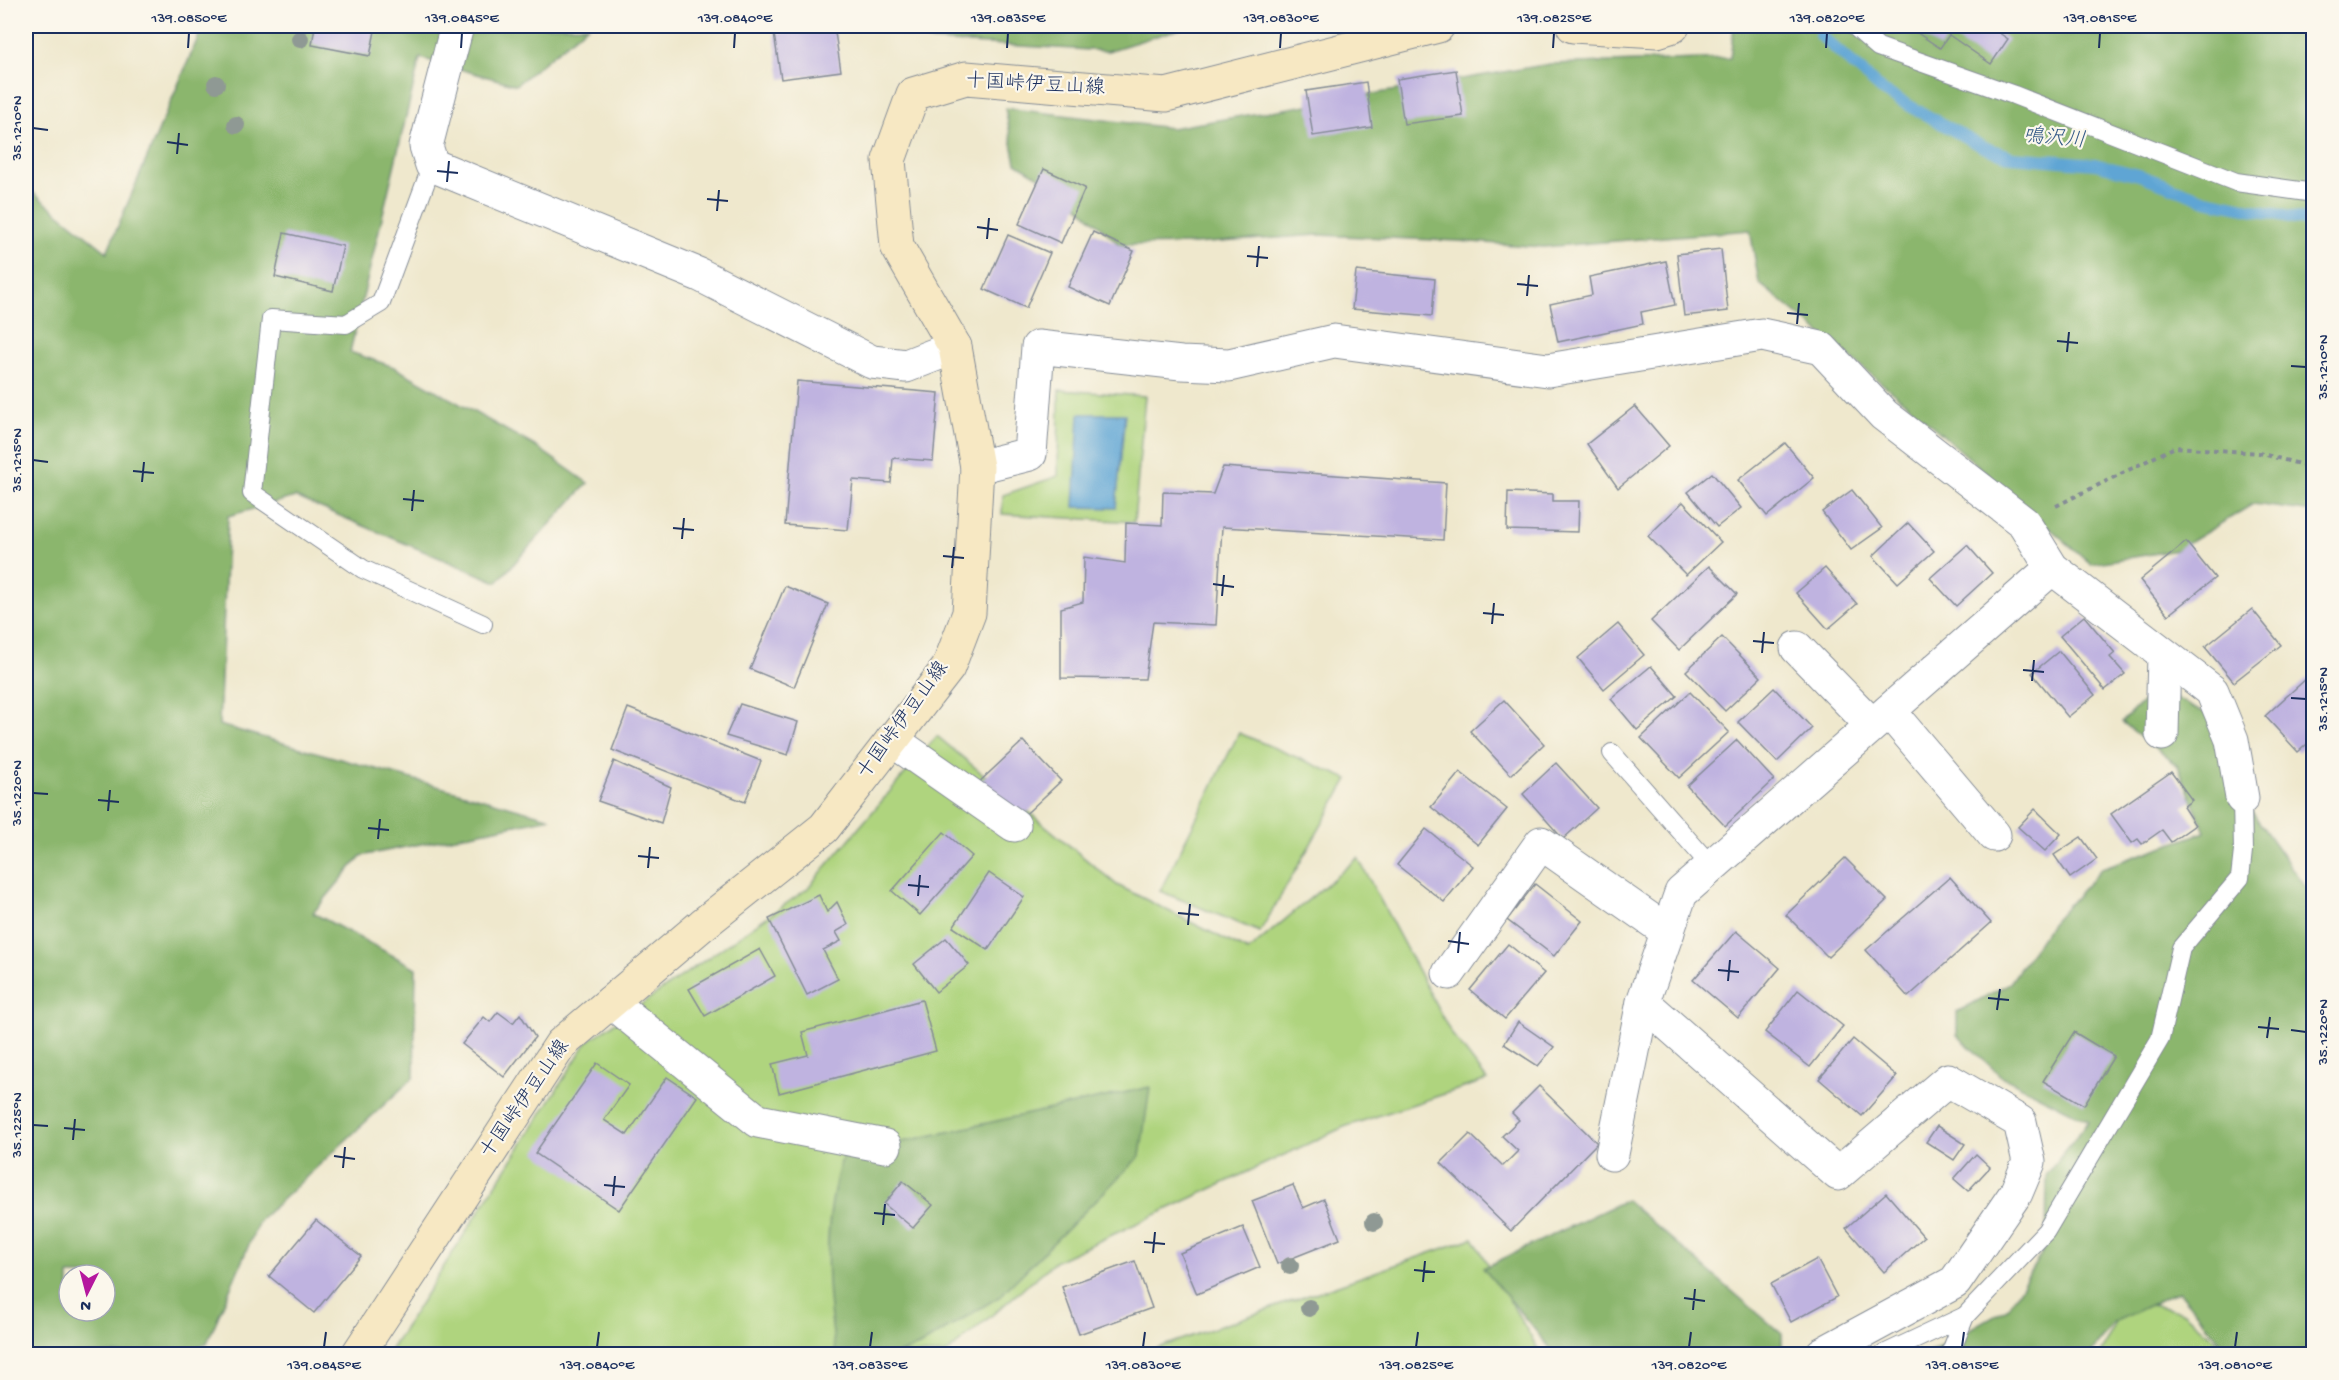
<svg xmlns="http://www.w3.org/2000/svg" width="2339" height="1380" viewBox="0 0 2339 1380" font-family="'Gochi Hand','Klee One',sans-serif">
<style>
.green{fill:#afd47e;stroke:#65826e;stroke-width:1.5}
.forest{fill:#8bb66d;stroke:#537266;stroke-width:1.5;fill-rule:evenodd}
.water{fill:#5ea5d4;stroke:#3c6a99;stroke-width:1.5}
.lines{fill:none;stroke-linecap:round;stroke-linejoin:round}
.stream{stroke:#5ea5d4;stroke-width:12}
.building{fill:#bfb3e0}
.lane-casing{stroke:#858c96;stroke-width:20}
.street-casing{stroke:#858c96;stroke-width:35}
.secondary-casing{stroke:#858c96;stroke-width:35}
.path{stroke:#858c96;stroke-width:4;stroke-dasharray:4.5 4.5;stroke-linecap:butt}
.lane{stroke:#fff;stroke-width:18}
.street{stroke:#fff;stroke-width:33}
.secondary{stroke:#f7e8c3;stroke-width:33}
.tree{fill:#8f9994}
.ticks{fill:none;stroke:#1b2f5e;stroke-width:2}
.labels{text-anchor:middle;dominant-baseline:central;stroke-width:4.5;stroke-linejoin:round;paint-order:stroke}
.street-label{font-size:20px;fill:#1b2f5e;stroke:#fbf7ec}
.water-label{font-size:21px;font-style:italic;fill:#325887;stroke:#fbf7ec}
.neatline{fill:none;stroke:#1b2f5e;stroke-width:2}
.ticks-label{font-size:15px;text-anchor:middle;fill:#1b2f5e}
</style>
<rect width="100%" height="100%" fill="#fbf7ec"/>
<filter id="ink" filterUnits="userSpaceOnUse"><feTurbulence type="fractalNoise" baseFrequency=".0167" numOctaves="2"/><feDisplacementMap in="SourceGraphic" scale="12" xChannelSelector="R" yChannelSelector="G"/><feConvolveMatrix kernelMatrix="1 2 1 2 8 2 1 2 1" color-interpolation-filters="sRGB"/></filter>
<filter id="wash" filterUnits="userSpaceOnUse"><feTurbulence type="fractalNoise" baseFrequency=".008" numOctaves="4" result="noise"/><feDisplacementMap in="SourceGraphic" scale="24" xChannelSelector="R" yChannelSelector="G"/><feGaussianBlur stdDeviation="1.35" result="paint"/><feColorMatrix in="noise" values="0 0 0 0 0 0 0 0 0 0 0 0 0 0 0 0 0 1.4 0 .05"/><feComposite in="paint" operator="in"/></filter>
<g filter="url(#wash)">
<rect width="100%" height="100%" fill="#efe8cd"/>
<g class="green">
<path d="M1059,390L1145,396L1134,522L1002,514L1003,495L1058,476Z"/>
<path d="M1239,733L1348,779L1260,932L1160,891Z"/>
<path d="M937,736L1117,885L1248,951L1358,858L1451,1033L1487,1080L1344,1127L1056,1261L946,1354H388L587,1042L807,889Z"/>
<path d="M1473,1238L1541,1354H1140Z"/>
<path d="M2128,1298L2185,1313L2231,1354H2100Z"/>
</g>
<g class="forest">
<path d="M203,26H588L516,85L420,58L350,352L394,367L538,448L588,483L497,582L295,497L228,516L219,725L551,818L361,856L313,913L416,968L414,1077L259,1221L207,1343L185,1354H26V187L107,252ZM69,1275H105V1311H69Z"/>
<path d="M858,26H1189L1108,51L934,41Z"/>
<path d="M1734,26H2313V512L2253,504L2177,550L2091,564L1906,403L1759,283L1750,230L1543,247L1457,241L1318,235L1194,244L1120,245L1062,191L1016,163L1005,108L1171,128L1550,64L1730,58Z"/>
<path d="M2156,688L2225,723L2242,798L2303,884L2313,892V1354H2230L2179,1291L2114,1322L2090,1354H1927L2009,1307L2046,1246L2047,1174L2089,1121L2002,1077L1957,1035V1012L2010,983L2051,924L2102,868L2205,832L2178,766L2122,722Z"/>
<path d="M1150,1087L1140,1156L999,1297L919,1346L898,1354H836C825,1286 822,1222 843,1155Z"/>
<path d="M1626,1200L1782,1334V1354H1555L1483,1268Z"/>
</g>
<path class="water" d="M1079,414H1125L1116,508L1074,507Z"/>
<g class="lines">
<path class="stream" d="M1820,35L1883,91L1983,147L2012,157L2095,164L2139,175L2206,200L2314,222"/>
</g>
<g id="blocks">
<g class="building">
<path d="M315,26H376L370,56L312,45Z"/>
<path d="M834,26L841,71L781,79L774,34Z"/>
<path d="M1907,26H1989L2008,39L1991,64L1949,35L1940,48Z"/>
<path d="M1456,70L1463,116L1404,124L1397,79Z"/>
<path d="M1366,82L1372,127L1313,136L1306,91Z"/>
<path d="M1044,169L1085,188L1061,243L1019,224Z"/>
<path d="M1093,232L1134,251L1110,306L1068,287Z"/>
<path d="M284,233L343,246L333,291L275,277Z"/>
<path d="M1008,235L1050,253L1026,308L984,289Z"/>
<path d="M1721,249L1728,311L1684,316L1677,254Z"/>
<path d="M1666,261L1675,305L1641,312L1643,324L1558,342L1550,304L1592,295L1589,277Z"/>
<path d="M1356,271L1435,279L1432,316L1352,309Z"/>
<path d="M797,381L939,393L933,461L893,458L891,483L853,480L848,530L785,525Z"/>
<path d="M1635,406L1669,446L1618,488L1587,444Z"/>
<path d="M1785,443L1814,478L1767,516L1738,480Z"/>
<path d="M1223,467L1446,483L1443,540L1222,527L1216,625L1153,622L1145,679L1061,678V608L1083,602L1084,557L1125,563L1126,523L1162,525L1163,492L1213,494Z"/>
<path d="M1712,473L1741,508L1717,527L1688,492Z"/>
<path d="M1852,490L1882,528L1851,550L1822,512Z"/>
<path d="M1508,492L1553,494V501H1579L1578,532L1507,530Z"/>
<path d="M1683,502L1721,542L1686,575L1648,536Z"/>
<path d="M1908,523L1934,551L1898,583L1873,556Z"/>
<path d="M2186,542L2215,578L2168,615L2140,580Z"/>
<path d="M1967,545L1992,573L1956,606L1930,578Z"/>
<path d="M1709,566L1737,594L1679,650L1651,621Z"/>
<path d="M1825,568L1857,604L1828,629L1796,593Z"/>
<path d="M785,586L828,604L794,687L750,669Z"/>
<path d="M2252,609L2281,645L2234,682L2205,647Z"/>
<path d="M2084,616L2115,653L2110,657L2125,674L2105,690L2060,636Z"/>
<path d="M1618,624L1644,655L1604,689L1578,658Z"/>
<path d="M1722,637L1761,677L1725,711L1686,671Z"/>
<path d="M2059,651L2095,695L2068,717L2032,673Z"/>
<path d="M1651,666L1677,696L1637,730L1611,699Z"/>
<path d="M2307,678L2314,685V738L2298,752L2265,716Z"/>
<path d="M1774,688L1812,728L1777,762L1738,722Z"/>
<path d="M1690,692L1729,732L1679,778L1641,738Z"/>
<path d="M1504,700L1544,744L1511,775L1470,731Z"/>
<path d="M740,704L798,722L788,755L726,736Z"/>
<path d="M628,708L761,761L745,802L612,750Z"/>
<path d="M1737,740L1774,780L1725,826L1687,786Z"/>
<path d="M1023,741L1061,781L1014,825L976,785Z"/>
<path d="M614,761L671,787L661,823L598,801Z"/>
<path d="M1556,763L1597,808L1563,839L1523,794Z"/>
<path d="M1460,772L1507,809L1478,845L1431,807Z"/>
<path d="M2171,772L2192,800L2183,807L2195,825L2171,842L2162,830L2142,844L2138,839L2132,843L2111,814Z"/>
<path d="M2035,809L2061,834L2045,851L2018,827Z"/>
<path d="M1426,829L1473,866L1444,902L1397,865Z"/>
<path d="M944,832L972,856L920,915L892,891Z"/>
<path d="M2081,837L2097,859L2070,878L2054,855Z"/>
<path d="M1845,858L1887,900L1828,957L1786,915Z"/>
<path d="M989,873L1024,897L988,950L953,927Z"/>
<path d="M1950,877L1991,923L1908,997L1866,950Z"/>
<path d="M1535,884L1582,921L1554,956L1507,920Z"/>
<path d="M819,895L827,912L837,902L848,925L836,932L841,941L823,950L838,979L807,995L769,919Z"/>
<path d="M1736,931L1780,968L1738,1018L1693,980Z"/>
<path d="M946,938L969,965L936,992L914,964Z"/>
<path d="M1508,944L1544,973L1505,1019L1470,990Z"/>
<path d="M760,949L775,976L705,1016L689,989Z"/>
<path d="M1798,990L1843,1026L1810,1067L1765,1032Z"/>
<path d="M922,1000L936,1051L779,1093L772,1064L808,1055L802,1032Z"/>
<path d="M498,1012L513,1023L520,1014L535,1037L504,1077L462,1044L484,1017L490,1022Z"/>
<path d="M1518,1022L1554,1047L1538,1066L1504,1044Z"/>
<path d="M2074,1032L2114,1056L2084,1105L2043,1081Z"/>
<path d="M1853,1039L1897,1076L1862,1116L1819,1079Z"/>
<path d="M597,1063L629,1085L604,1120L627,1135L667,1077L697,1097L619,1210L535,1153Z"/>
<path d="M1539,1086L1597,1143L1511,1231L1441,1163L1470,1134L1503,1166L1518,1151L1502,1136L1519,1120L1512,1113Z"/>
<path d="M1937,1126L1965,1144L1954,1160L1926,1142Z"/>
<path d="M1976,1154L1990,1167L1968,1191L1954,1179Z"/>
<path d="M903,1181L933,1205L913,1228L884,1204Z"/>
<path d="M1293,1185L1303,1208L1324,1199L1340,1239L1277,1264L1252,1201Z"/>
<path d="M1886,1193L1924,1237L1884,1272L1846,1228Z"/>
<path d="M316,1220L361,1256L314,1313L269,1276Z"/>
<path d="M1243,1227L1260,1267L1197,1294L1180,1253Z"/>
<path d="M1817,1259L1837,1297L1791,1322L1771,1284Z"/>
<path d="M1135,1261L1152,1308L1079,1334L1062,1287Z"/>
</g>
</g>
</g>
<g filter="url(#ink)">
<use href="#blocks" fill-opacity="0" stroke="#858c96" stroke-width="1.5"/>
<g class="lines">
<defs>
<g id="lane">
<path d="M1854,26L1878,47L2014,95L2236,182L2314,193"/>
<path d="M432,165L381,303L346,324L271,319L252,493L363,569L483,624"/>
<path d="M1612,753L1711,866"/>
<path d="M1965,1316L2046,1231L2160,1039L2181,948L2240,878L2243,851L2242,798"/>
<path d="M1884,1354L1965,1316L1950,1354"/>
</g>
<g id="street">
<path d="M457,26L426,146L432,165L700,275L872,362L906,366L955,347"/>
<path d="M977,467L1030,454L1038,347L1181,363L1229,365L1334,341L1548,370L1762,335L1821,348L1884,415L2024,523L2052,568L2212,691L2232,740L2242,798"/>
<path d="M1797,648L1872,725"/>
<path d="M1889,711L1994,835"/>
<path d="M2162,734L2164,655"/>
<path d="M892,740L1014,825"/>
<path d="M1449,973L1541,843L1668,932"/>
<path d="M611,1002L758,1121L885,1146"/>
<path d="M1643,1002L1838,1174L1948,1080L2020,1122L2029,1162L2016,1193L1955,1282L1822,1354"/>
<path d="M1612,1154L1643,1002L1681,893L2052,568"/>
</g>
<g id="secondary">
<path d="M1573,26L1657,31L1673,26"/>
<path d="M358,1354L561,1044L702,925L824,828L948,668L969,613L977,467L955,347L897,246L889,160L913,94L966,78L1166,95L1438,26"/>
</g>
</defs>
<use href="#lane" class="lane-casing"/>
<use href="#street" class="street-casing"/>
<use href="#secondary" class="secondary-casing"/>
<path class="path" d="M2056,506L2175,447L2259,453L2314,468"/>
<use href="#lane" class="lane"/>
<use href="#street" class="street"/>
<use href="#secondary" class="secondary"/>
</g>
<g class="tree">
<circle cx="300" cy="39" r="9"/>
<circle cx="216" cy="84" r="9"/>
<circle cx="236" cy="125" r="9"/>
<circle cx="1374" cy="1222" r="9"/>
<circle cx="1290" cy="1266" r="9"/>
<circle cx="1309" cy="1308" r="9"/>
</g>
</g>
<path class="ticks" d="M188,48L189,33M461,48L462,33M734,48L735,33M1007,48L1008,33M1280,48L1281,33M1553,48L1554,33M1826,48L1827,33M2099,48L2100,33M33,128L48,130M167,142L188,145M177,154L179,133M437,171L458,173M447,182L449,161M707,199L728,201M717,211L719,190M977,227L998,230M987,239L989,218M1247,256L1268,258M1257,267L1259,246M1517,284L1538,286M1527,296L1529,275M1787,313L1808,315M1797,324L1799,303M2057,341L2078,343M2067,352L2069,332M2291,366L2306,367M33,460L48,462M133,471L154,473M142,482L144,462M403,499L424,501M412,511L414,490M673,528L694,530M682,539L684,518M943,556L964,558M952,568L954,547M1213,584L1234,587M1222,596L1224,575M1483,613L1504,615M1492,624L1494,603M1753,641L1774,643M1762,653L1764,632M2023,670L2044,672M2032,681L2034,660M2291,698L2306,699M33,793L48,794M98,800L119,802M108,811L110,790M368,828L389,830M378,839L380,819M638,856L659,858M648,868L650,847M908,885L929,887M918,896L920,875M1178,913L1199,915M1188,925L1190,904M1448,941L1469,944M1458,953L1460,932M1718,970L1739,972M1728,981L1730,960M1988,998L2009,1000M1997,1010L2000,989M2258,1027L2279,1029M2291,1030L2306,1032M2267,1038L2270,1017M33,1125L48,1126M64,1128L85,1130M73,1140L75,1119M334,1156L355,1159M343,1168L345,1147M604,1185L625,1187M613,1196L615,1176M874,1213L895,1215M883,1225L885,1204M1144,1242L1165,1244M1153,1253L1155,1232M1414,1270L1435,1272M1423,1282L1425,1261M1684,1298L1705,1301M1693,1310L1695,1289M324,1347L326,1332M597,1347L599,1332M870,1347L872,1332M1143,1347L1145,1332M1416,1347L1418,1332M1689,1347L1691,1332M1962,1347L1964,1332M2235,1347L2237,1332"/>
<g class="labels">
<g class="street-label">
<text transform="translate(1035 86) rotate(3)">十国峠伊豆山線</text>
<text transform="translate(904 721) rotate(-54)">十国峠伊豆山線</text>
<text transform="translate(526 1100) rotate(-55)">十国峠伊豆山線</text>
</g>
<g class="water-label">
<text transform="translate(2054 140) rotate(5)">鳴沢川</text>
</g>
</g>
<rect width="2339" height="1380" fill="none" stroke="#fbf7ec" stroke-width="66"/>
<g transform="translate(87 1293) rotate(186)"><circle r="28" fill="#fbf7ec" stroke="#a1a7b3" stroke-width="1.5"/>
<path d="M0-4.5L10 22L0 15L-10 22Z" fill="#b5179e"/>
<text y="-9" font-size="16" font-weight="bold" text-anchor="middle" fill="#1b2f5e">N</text>
</g>
<rect x="33" y="33" width="2273" height="1314" class="neatline"/>
<g class="ticks-label">
<text x="189" y="22">139.0850°E</text>
<text x="462" y="22">139.0845°E</text>
<text x="735" y="22">139.0840°E</text>
<text x="1008" y="22">139.0835°E</text>
<text x="1281" y="22">139.0830°E</text>
<text x="1554" y="22">139.0825°E</text>
<text x="1827" y="22">139.0820°E</text>
<text x="2100" y="22">139.0815°E</text>
<text transform="translate(16 128) rotate(-90)" y="5">35.1210°N</text>
<text transform="translate(2322 367) rotate(-90)" y="5">35.1210°N</text>
<text transform="translate(16 460) rotate(-90)" y="5">35.1215°N</text>
<text transform="translate(2322 699) rotate(-90)" y="5">35.1215°N</text>
<text transform="translate(16 793) rotate(-90)" y="5">35.1220°N</text>
<text transform="translate(2322 1032) rotate(-90)" y="5">35.1220°N</text>
<text transform="translate(16 1125) rotate(-90)" y="5">35.1225°N</text>
<text x="324" y="1369">139.0845°E</text>
<text x="597" y="1369">139.0840°E</text>
<text x="870" y="1369">139.0835°E</text>
<text x="1143" y="1369">139.0830°E</text>
<text x="1416" y="1369">139.0825°E</text>
<text x="1689" y="1369">139.0820°E</text>
<text x="1962" y="1369">139.0815°E</text>
<text x="2235" y="1369">139.0810°E</text>
</g>
</svg>
